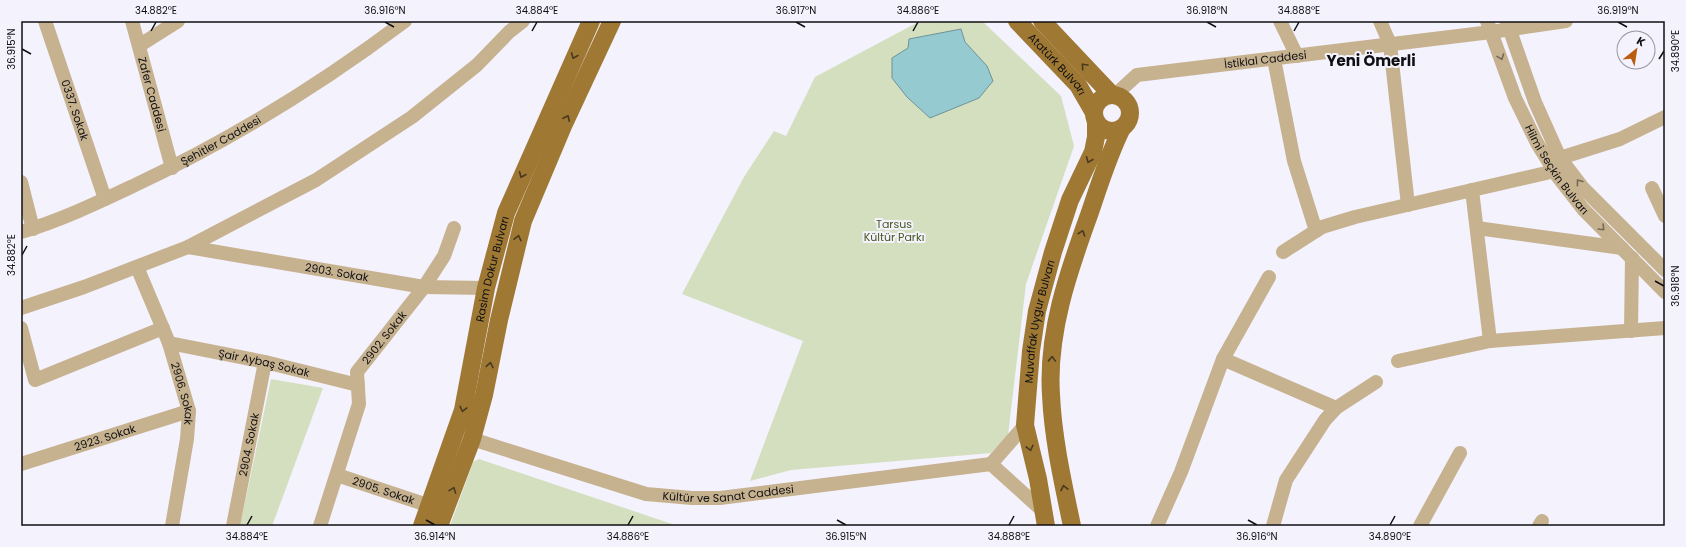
<svg xmlns="http://www.w3.org/2000/svg" width="1686" height="547" viewBox="0 0 1686 547" font-family="Poppins,sans-serif">
<style>
.green{fill:#d4dfc0}
.water{fill:#95cad1;stroke:#6d9298}
.lines{fill:none;stroke-linecap:round;stroke-linejoin:round}
.minor{stroke:#c7b290;stroke-width:14}
.major{stroke:#9f7934;stroke-width:18}
.oneway{stroke:#493920}
.oneway2{stroke:#746957}
.ticks{fill:none;stroke:#0f0f12;stroke-width:1.5}
.labels{text-anchor:middle;dominant-baseline:central;stroke-width:4;stroke-linejoin:round;paint-order:stroke}
.street-label{font-size:11px;fill:#0f0f12;stroke:#f3f2fd}
.park-label{font-size:11px;fill:#47571d;stroke:#f3f2fd}
.district-label{font-size:15px;font-weight:bold;fill:#0f0f12;stroke:#f3f2fd}
.neatline{fill:none;stroke:#0f0f12;stroke-width:1.5}
.ticks-label{font-size:10px;text-anchor:middle;fill:#0f0f12}
</style>
<rect width="100%" height="100%" fill="#f3f2fd"/>
<g class="green">
<path d="M920,21H982L1061,96L1074,146L1026,284L1008,435L991,453L791,470L750,481L803,341L682,294L744,177L774,131L786,136L815,77Z"/>
<path d="M271,379L323,388L272,526H240Z"/>
<path d="M479,459L678,526H450L473,462Z"/>
</g>
<path class="water" d="M961,29L965,42L987,66L993,81L979,98L930,118L907,97L892,78V58L908,48L909,39Z"/>
<g class="lines">
<g class="minor">
<path id="s1" d="M45,21L105,199"/>
<path id="s2" d="M132,21L172,168"/>
<path d="M1280,21L1297,56"/>
<path d="M1380,21L1390,44L1408,205"/>
<path id="s3" d="M1487,21L1515,98L1537,143L1558,177L1583,209L1665,292"/>
<path d="M1507,22L1535,102L1560,158L1583,188L1665,270"/>
<path d="M140,45L178,21"/>
<path d="M1274,59L1294,161L1316,231"/>
<path id="s4" d="M1115,95L1137,75L1491,32L1566,21"/>
<path d="M1560,158L1620,139L1665,117"/>
<path d="M21,182L33,229"/>
<path d="M1652,188L1665,216"/>
<path d="M1472,190L1490,341"/>
<path d="M1477,228L1622,248"/>
<path id="s5" d="M21,232C59,221 97,203 133,186C229,141 320,85 405,21"/>
<path id="s6" d="M188,247L424,287L486,288"/>
<path d="M1283,252L1322,227L1355,217L1555,171"/>
<path id="s7" d="M137,267L169,343L189,411L187,439L172,526"/>
<path d="M21,308L84,287L188,247L316,180L412,117L477,65L509,32L523,21"/>
<path d="M21,328L35,380L163,328"/>
<path d="M1631,331L1632,258"/>
<path id="s8" d="M169,343L265,362L358,385"/>
<path d="M1223,359L1336,408"/>
<path d="M1398,361L1490,341L1665,328"/>
<path id="s9" d="M472,439L646,494L692,498H720L991,464"/>
<path id="s10" d="M21,464L189,411"/>
<path d="M991,464L1043,511"/>
<path d="M991,464L1025,425"/>
<path id="s11" d="M337,475L430,506"/>
<path id="s12" d="M233,526L265,362"/>
<path id="s13" d="M320,526L359,404L357,372L424,287L444,256L454,228"/>
<path d="M1157,526L1181,472L1223,359L1269,277"/>
<path d="M1273,526L1286,480L1325,420L1336,408L1376,382"/>
<path d="M1420,526L1460,453"/>
<path d="M1539,526L1542,521"/>
</g>
<g class="major">
<path id="s14" d="M1017,21L1078,85L1093,111"/>
<path d="M1042,21L1111,94"/>
<circle cx="1112" cy="113" r="18"/>
<path id="s15" d="M422,526L463,410L486,288L506,213L591,21"/>
<path d="M439,526L472,439L484,395L499,320L523,221L563,126L612,21"/>
<path id="s16" d="M1046,526L1038,479L1025,425L1031,351L1037,311L1053,252L1070,200L1093,152L1096,137V122"/>
<path d="M1072,526C1063,483 1053,439 1051,395C1047,333 1068,273 1089,215C1099,186 1108,156 1122,128"/>
</g>
</g>
<defs><path id="oneway-chevron" d="M-2-3.5L2.5 0L-2 3.5" fill="none" stroke-width="1.6" stroke-linecap="round" stroke-linejoin="round"/></defs>
<g class="oneway">
<use href="#oneway-chevron" transform="translate(574 56) rotate(113)"/>
<use href="#oneway-chevron" transform="translate(1084 66) rotate(-133)"/>
<use href="#oneway-chevron" transform="translate(567 118) rotate(-65)"/>
<use href="#oneway-chevron" transform="translate(1089 160) rotate(112)"/>
<use href="#oneway-chevron" transform="translate(522 175) rotate(113)"/>
<use href="#oneway-chevron" transform="translate(1082 233) rotate(-71)"/>
<use href="#oneway-chevron" transform="translate(518 238) rotate(-77)"/>
<use href="#oneway-chevron" transform="translate(1052 359) rotate(-88)"/>
<use href="#oneway-chevron" transform="translate(490 365) rotate(-79)"/>
<use href="#oneway-chevron" transform="translate(463 409) rotate(104)"/>
<use href="#oneway-chevron" transform="translate(1030 448) rotate(76)"/>
<use href="#oneway-chevron" transform="translate(1064 488) rotate(-102)"/>
<use href="#oneway-chevron" transform="translate(453 490) rotate(-69)"/>
</g>
<g class="oneway2">
<use href="#oneway-chevron" transform="translate(1501 57) rotate(70)"/>
<use href="#oneway-chevron" transform="translate(1579 182) rotate(-127)"/>
<use href="#oneway-chevron" transform="translate(1602 228) rotate(45)"/>
</g>
<path class="ticks" d="M385,22L394,27M796,22L805,27M1207,22L1216,27M1618,22L1627,27M151,31L156,22M532,31L537,22M913,31L918,22M1294,31L1299,22M22,49L31,54M1659,59L1664,51M22,255L27,246M1655,281L1664,286M426,520L435,525M837,520L846,525M1248,520L1257,525M247,525L252,516M628,525L633,516M1009,525L1014,516M1390,525L1395,516"/>
<g class="labels">
<g class="street-label">
<text stroke="none"><textPath href="#s4" startOffset="159">İstiklal Caddesi</textPath></text>
<text stroke="none"><textPath href="#s14" startOffset="59">Atatürk Bulvarı</textPath></text>
<text stroke="none"><textPath href="#s2" startOffset="76">Zafer Caddesi</textPath></text>
<text stroke="none"><textPath href="#s1" startOffset="94">0337. Sokak</textPath></text>
<text stroke="none"><textPath href="#s5" startOffset="220">Şehitler Caddesi</textPath></text>
<text stroke="none"><textPath href="#s3" startOffset="165">Hilmi Seçkin Bulvarı</textPath></text>
<text stroke="none"><textPath href="#s15" startOffset="267">Rasim Dokur Bulvarı</textPath></text>
<text stroke="none"><textPath href="#s6" startOffset="151">2903. Sokak</textPath></text>
<text stroke="none"><textPath href="#s16" startOffset="208">Muvaffak Uygur Bulvarı</textPath></text>
<text stroke="none"><textPath href="#s13" startOffset="204">2902. Sokak</textPath></text>
<text stroke="none"><textPath href="#s8" startOffset="97">Şair Aybaş Sokak</textPath></text>
<text stroke="none"><textPath href="#s7" startOffset="135">2906. Sokak</textPath></text>
<text stroke="none"><textPath href="#s10" startOffset="88">2923. Sokak</textPath></text>
<text stroke="none"><textPath href="#s12" startOffset="83">2904. Sokak</textPath></text>
<text stroke="none"><textPath href="#s11" startOffset="49">2905. Sokak</textPath></text>
<text stroke="none"><textPath href="#s9" startOffset="265">Kültür ve Sanat Caddesi</textPath></text>
</g>
<g class="park-label">
<text x="894" y="224">Tarsus<tspan x="894" dy="13">Kültür Parkı</tspan></text>
</g>
<g class="district-label">
<text x="1371" y="60">Yeni Ömerli</text>
</g>
</g>
<rect width="1686" height="547" fill="none" stroke="#f3f2fd" stroke-width="44"/>
<g transform="translate(1636 50) rotate(30)"><circle r="19" fill="#f3f2fd" stroke="#98979f"/>
<path d="M0-3L7 15L0 10L-7 15Z" fill="#bb5d11"/>
<text y="-6" font-size="11" font-weight="bold" text-anchor="middle" fill="#0f0f12">K</text>
</g>
<rect x="22" y="22" width="1642" height="503" class="neatline"/>
<g class="ticks-label">
<text x="156" y="14">34.882°E</text>
<text x="385" y="14">36.916°N</text>
<text x="537" y="14">34.884°E</text>
<text x="796" y="14">36.917°N</text>
<text x="918" y="14">34.886°E</text>
<text x="1207" y="14">36.918°N</text>
<text x="1299" y="14">34.888°E</text>
<text x="1618" y="14">36.919°N</text>
<text transform="translate(11 49) rotate(-90)" y="4">36.915°N</text>
<text transform="translate(1675 51) rotate(-90)" y="4">34.890°E</text>
<text transform="translate(11 255) rotate(-90)" y="4">34.882°E</text>
<text transform="translate(1675 286) rotate(-90)" y="4">36.918°N</text>
<text x="247" y="540">34.884°E</text>
<text x="435" y="540">36.914°N</text>
<text x="628" y="540">34.886°E</text>
<text x="846" y="540">36.915°N</text>
<text x="1009" y="540">34.888°E</text>
<text x="1257" y="540">36.916°N</text>
<text x="1390" y="540">34.890°E</text>
</g>
</svg>
